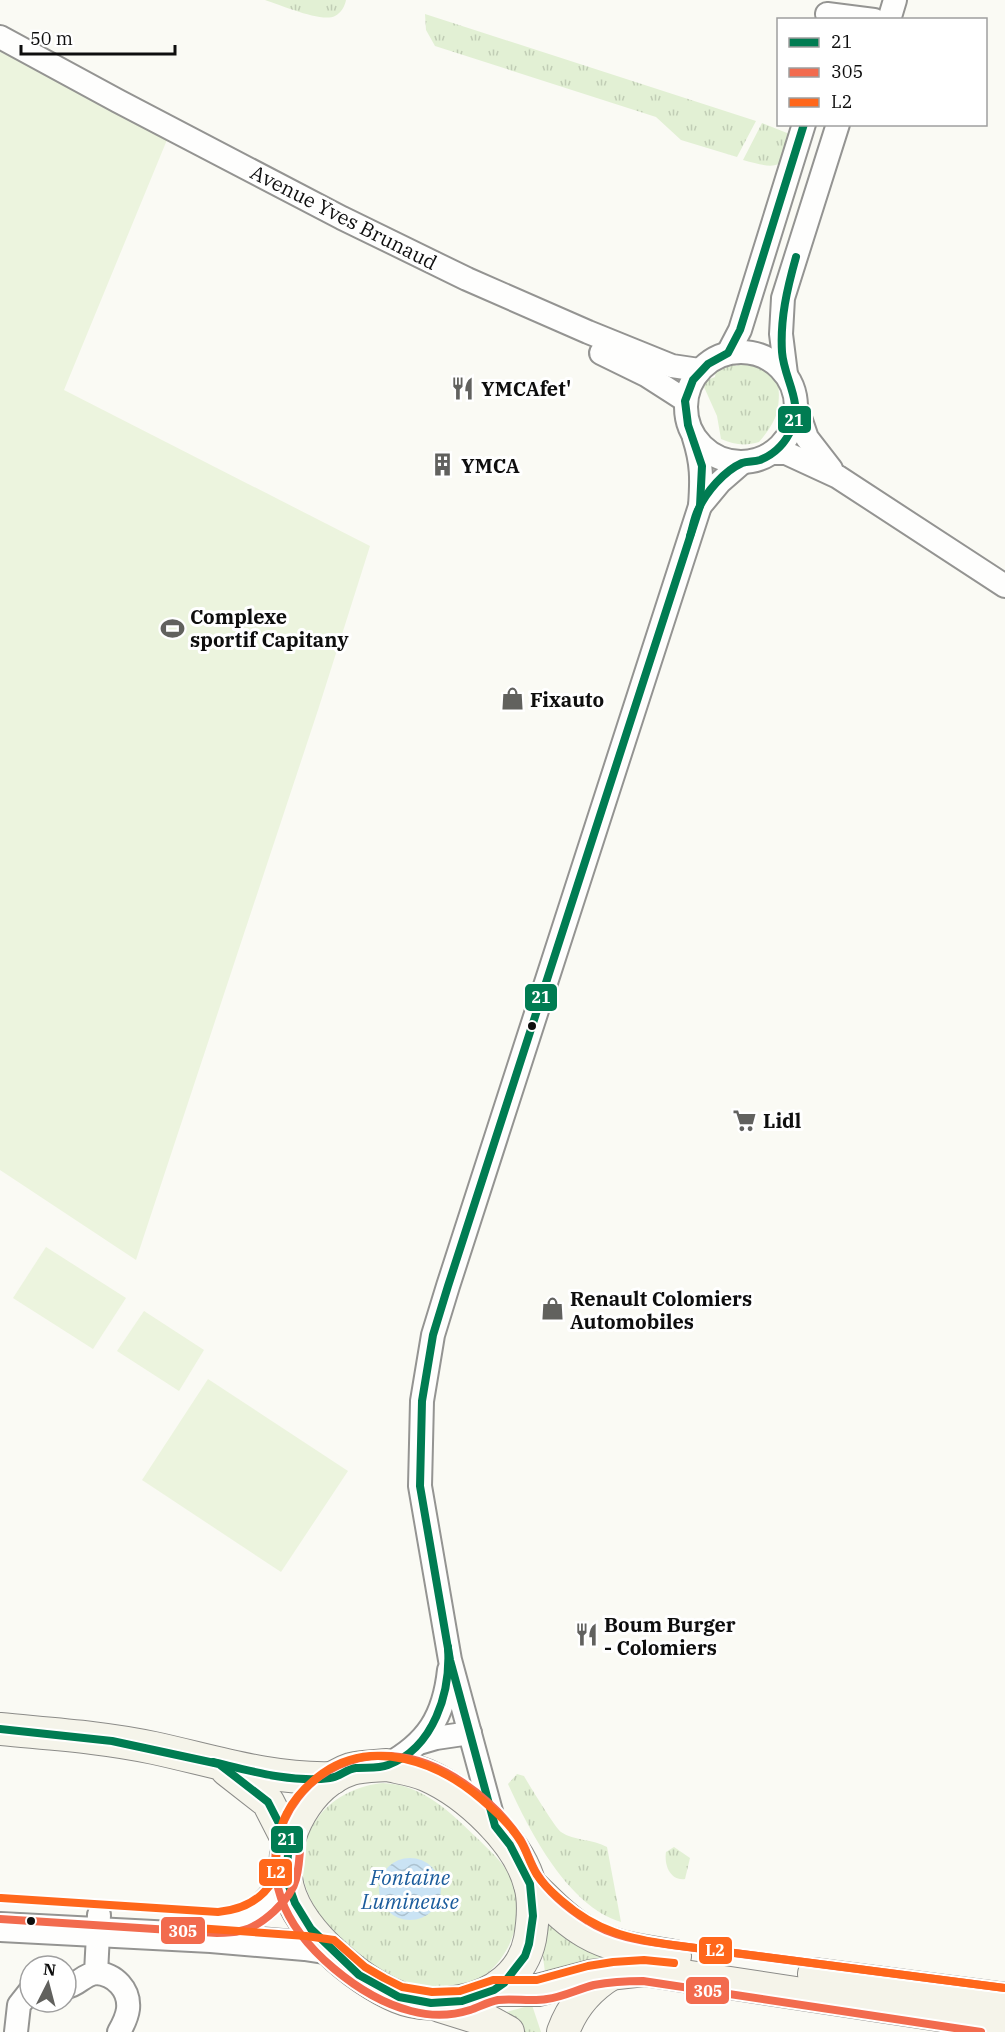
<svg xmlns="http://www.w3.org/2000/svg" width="1005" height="2032" viewBox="0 0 1005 2032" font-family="'IBM Plex Serif',serif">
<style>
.grass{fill:url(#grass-tufts);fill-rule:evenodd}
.pitch{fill:#ecf4de}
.water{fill:url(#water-waves)}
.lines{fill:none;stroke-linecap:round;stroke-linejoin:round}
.minor-casing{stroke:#949492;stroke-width:26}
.tertiary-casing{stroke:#949492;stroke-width:32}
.secondary-casing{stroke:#8b8b88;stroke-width:34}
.minor{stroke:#fefefd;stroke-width:22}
.tertiary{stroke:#fefefd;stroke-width:28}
.secondary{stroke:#f5f4ea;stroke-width:32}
.bus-1-casing{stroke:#fff;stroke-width:12}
.bus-2-casing{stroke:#fff;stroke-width:12}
.bus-3-casing{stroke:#fff;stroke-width:12}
.bus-1{stroke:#007c52;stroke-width:8}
.bus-2{stroke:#f26b4e;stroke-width:8}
.bus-3{stroke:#ff671b;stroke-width:8}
.bus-dot{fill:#0e0e0e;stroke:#fff;stroke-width:2}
.labels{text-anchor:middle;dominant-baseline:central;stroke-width:6;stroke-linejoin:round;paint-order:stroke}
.street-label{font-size:20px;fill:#0e0e0e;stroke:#fff}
.poi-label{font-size:20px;font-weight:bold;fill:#0e0e0e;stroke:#fff;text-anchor:start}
.water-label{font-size:21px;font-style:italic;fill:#1b5c9c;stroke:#fff}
.line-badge{stroke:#fff;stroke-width:2}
.badge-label{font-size:16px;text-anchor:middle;font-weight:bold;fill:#fff}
</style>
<defs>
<pattern id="grass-tufts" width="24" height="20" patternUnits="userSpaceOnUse" patternTransform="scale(1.5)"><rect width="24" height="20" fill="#e2f0d4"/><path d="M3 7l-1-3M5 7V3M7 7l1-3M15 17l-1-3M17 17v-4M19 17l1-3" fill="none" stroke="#c1cdb5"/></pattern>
<pattern id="water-waves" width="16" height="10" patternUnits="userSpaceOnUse" patternTransform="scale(1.5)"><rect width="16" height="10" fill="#cae3f4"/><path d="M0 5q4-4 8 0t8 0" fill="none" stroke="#acc2d0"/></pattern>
</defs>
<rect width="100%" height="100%" fill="#fafaf4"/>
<g class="grass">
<path d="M265,0H346C345,6 341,13 335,16C322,23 281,5 265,0Z"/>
<path d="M425,14L756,121L737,157L681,140L656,117L435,46L426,30Z"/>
<path d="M762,123L797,137C783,171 776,169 743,160Z"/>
<path d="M742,360C753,360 765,362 773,372C781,380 780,407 775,418C771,427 765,435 759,442C746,446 734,445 721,439L717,416L704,387L707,380L715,377L716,369L727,363L737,366Z"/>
<path d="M517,1774L524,1776C528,1783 556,1829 561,1832C574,1841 593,1839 607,1847L621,1922C568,1906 530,1832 508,1784Z"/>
<path d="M383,1783C424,1785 450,1812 478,1839C489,1850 501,1860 508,1873C533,1921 504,1978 453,1991C446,1993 437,1990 430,1989C422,1988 412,1988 403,1986C393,1983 382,1972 373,1966C324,1932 274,1873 320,1815C335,1796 360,1785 383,1783ZM435,1871L440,1883L422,1917L409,1920Z"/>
<path d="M674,1847L690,1858L685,1879C670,1881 664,1865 666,1852Z"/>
<path d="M546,1919L599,1950L608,1959L546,1980L543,1957Z"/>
<path d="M532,2005L541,2032H523L495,2015Z"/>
</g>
<g class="pitch">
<path d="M0,44L169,135L64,390L370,546L318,710L136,1260L0,1170Z"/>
<path d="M46,1247L126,1298L93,1349L13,1298Z"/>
<path d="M144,1311L204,1350L179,1391L117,1351Z"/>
<path d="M208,1379L348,1471L281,1572L142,1480Z"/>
</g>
<circle class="water" cx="410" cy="1889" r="31"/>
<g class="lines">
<defs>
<g id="minor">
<path d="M827,14L874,20"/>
<path d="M889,20L895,0"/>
<path d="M0,37L118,101L342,218L467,279L588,332L672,366L699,370"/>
<circle cx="741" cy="407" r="55"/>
<path d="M601,353L646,375L685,400"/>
<path d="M728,353L740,330L804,124"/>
<path d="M786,374L781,334L783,298L838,124"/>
<path d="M797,409L807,438L831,469"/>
<path d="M772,453H786L838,477L1005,586"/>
<path d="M700,506L720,482L743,462"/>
<path d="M419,1743L436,1738L470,1733"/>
<path d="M387,1765C427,1743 444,1717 449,1670"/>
<path d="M495,1826L450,1660L420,1486L422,1401L433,1335L448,1286L700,506C702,479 702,463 694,438"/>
<path d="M96,1973C115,1974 130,1990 128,2009C127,2017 123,2025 119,2032"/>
<path d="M66,1987C79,1985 82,1975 96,1973L99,1915"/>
<path d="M16,2032L19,2005L30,1991"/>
</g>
<g id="tertiary">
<path d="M201,1922C244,1925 264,1915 286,1878"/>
<path d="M0,1927L211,1938L305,1946L331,1950"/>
</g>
<g id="secondary">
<path d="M0,1729C51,1734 103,1737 154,1748C214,1761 270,1780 333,1778"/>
<path d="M387,1765C400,1768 414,1770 426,1775C467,1793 519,1841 530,1885C535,1902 533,1921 530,1939C523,1974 494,1995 461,2001C441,2005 417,2005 398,1997C356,1980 292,1926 286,1878C280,1836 309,1783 351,1769C363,1766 375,1766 387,1765Z"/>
<path d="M227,1770L268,1802L289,1843"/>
<path d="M530,1884C548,1901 565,1920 586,1932C613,1948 646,1951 675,1956"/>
<path d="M814,1974L1005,1999"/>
<path d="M494,1990H538L591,1976L644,1970L1005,2025"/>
<path d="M440,2006L488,2021L508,2032"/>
<path d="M563,2032C572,2007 588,1988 611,1974"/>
</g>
</defs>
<use href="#minor" class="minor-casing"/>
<use href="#tertiary" class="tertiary-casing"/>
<use href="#secondary" class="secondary-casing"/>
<use href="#minor" class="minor"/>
<use href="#tertiary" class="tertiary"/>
<use href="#secondary" class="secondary"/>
<defs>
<g id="bus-1">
<path d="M690,536C693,527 694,518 698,510C706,492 724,471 742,463C748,461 754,462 760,460C775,454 786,442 792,428C803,401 784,379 782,352C780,319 787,289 796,257"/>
<path d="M0,1729L112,1741L219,1764L268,1802L289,1843L286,1878L295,1903L311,1929L359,1975L399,1997L431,2003L462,2001L494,1990L504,1983L525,1956L529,1944L533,1916L530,1884L510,1845L495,1826L450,1660L420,1486L422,1401L433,1335L448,1286L700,506L702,466L688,425L685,401L693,380L708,364L728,353L740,330L804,124"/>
<path d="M213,1762C251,1771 291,1783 330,1778C340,1777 346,1769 356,1768C366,1767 378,1769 388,1765C434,1748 451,1692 448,1647"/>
</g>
<g id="bus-2">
<path d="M0,1919L217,1933C225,1933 233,1933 240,1931C261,1927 291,1900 296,1879C300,1865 300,1848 301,1833"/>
<path d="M981,2032L643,1981C627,1981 610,1982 594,1985C578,1989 563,1997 547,1999C531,2002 514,1998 498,2000C488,2002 479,2007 470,2010C451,2016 430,2016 411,2011C361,1998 298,1948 281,1898C256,1826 314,1750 391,1756C441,1759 492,1798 520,1839C527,1850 530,1863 537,1874C549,1893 569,1909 588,1921C612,1937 644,1941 672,1945L1005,1988"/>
</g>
<g id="bus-3">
<path d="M1,1898L218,1912C241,1910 262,1900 274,1879C277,1874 275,1868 276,1861C277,1845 279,1828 287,1813C295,1797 308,1784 323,1773C374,1738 438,1762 481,1799C495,1811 511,1825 521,1842C527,1852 530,1864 537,1875C543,1885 553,1893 562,1901C596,1931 629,1939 673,1945L1005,1988"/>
<path d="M197,1928L306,1936L334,1940L365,1967L384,1978L402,1987L432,1992L460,1991L493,1980H537L588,1966L613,1962L644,1960L674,1963"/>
</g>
</defs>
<use href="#bus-1" class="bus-1-casing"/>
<use href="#bus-2" class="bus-2-casing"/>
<use href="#bus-3" class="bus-3-casing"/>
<use href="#bus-1" class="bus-1"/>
<use href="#bus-2" class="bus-2"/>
<use href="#bus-3" class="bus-3"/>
</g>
<defs>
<symbol id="restaurant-bare" viewBox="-9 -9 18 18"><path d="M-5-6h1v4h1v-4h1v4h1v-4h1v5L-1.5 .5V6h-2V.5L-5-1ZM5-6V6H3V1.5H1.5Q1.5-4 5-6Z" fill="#61615e" stroke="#fff" stroke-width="2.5" paint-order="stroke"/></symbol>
<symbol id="building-bare" viewBox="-9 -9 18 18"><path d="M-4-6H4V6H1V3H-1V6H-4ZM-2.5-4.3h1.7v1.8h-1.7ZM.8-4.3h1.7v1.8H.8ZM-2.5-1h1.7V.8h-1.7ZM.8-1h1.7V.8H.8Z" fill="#61615e" stroke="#fff" stroke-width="2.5" paint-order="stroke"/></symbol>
<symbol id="stadium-bare" viewBox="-9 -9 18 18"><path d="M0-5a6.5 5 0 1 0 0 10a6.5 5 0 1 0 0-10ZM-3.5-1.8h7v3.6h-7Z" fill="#61615e" stroke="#fff" stroke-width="2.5" paint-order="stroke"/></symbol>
<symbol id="shop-bare" viewBox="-9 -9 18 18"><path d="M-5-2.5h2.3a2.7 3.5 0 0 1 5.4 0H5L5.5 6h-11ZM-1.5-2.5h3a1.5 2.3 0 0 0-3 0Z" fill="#61615e" stroke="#fff" stroke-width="2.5" paint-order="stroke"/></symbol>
<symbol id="supermarket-bare" viewBox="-9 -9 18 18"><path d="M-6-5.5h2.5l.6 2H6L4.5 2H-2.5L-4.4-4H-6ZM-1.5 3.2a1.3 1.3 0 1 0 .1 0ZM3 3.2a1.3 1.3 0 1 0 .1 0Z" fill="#61615e" stroke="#fff" stroke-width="2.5" paint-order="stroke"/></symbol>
</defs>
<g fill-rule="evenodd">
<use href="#restaurant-bare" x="446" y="372" width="33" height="33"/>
<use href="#building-bare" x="426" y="448" width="33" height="33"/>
<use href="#stadium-bare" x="156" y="612" width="33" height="33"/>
<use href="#shop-bare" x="496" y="682" width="33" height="33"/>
<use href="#supermarket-bare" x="728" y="1104" width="33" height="33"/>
<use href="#shop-bare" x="536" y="1292" width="33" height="33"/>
<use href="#restaurant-bare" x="570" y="1618" width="33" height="33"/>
</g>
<g class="bus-dot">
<circle cx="532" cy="1026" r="5"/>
<circle cx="31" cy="1921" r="5"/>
</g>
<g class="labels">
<g class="street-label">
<text transform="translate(344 217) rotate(27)">Avenue Yves Brunaud</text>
</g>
<g class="poi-label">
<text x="481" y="388">YMCAfet'</text>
<text x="461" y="465">YMCA</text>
<text x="190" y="616">Complexe<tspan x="190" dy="23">sportif Capitany</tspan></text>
<text x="530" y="699">Fixauto</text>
<text x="763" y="1120">Lidl</text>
<text x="570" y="1298">Renault Colomiers<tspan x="570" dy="23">Automobiles</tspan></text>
<text x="604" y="1624">Boum Burger<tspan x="604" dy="23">- Colomiers</tspan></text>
</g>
<g class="water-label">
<text x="410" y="1877">Fontaine<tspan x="410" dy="24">Lumineuse</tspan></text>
</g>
</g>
<g class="line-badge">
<rect x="777" y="405" width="35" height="29" rx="6" fill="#007c52"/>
<rect x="524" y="983" width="34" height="29" rx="6" fill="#007c52"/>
<rect x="270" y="1825" width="34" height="29" rx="6" fill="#007c52"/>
<rect x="258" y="1858" width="35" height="29" rx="6" fill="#ff671b"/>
<rect x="160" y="1916" width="46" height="29" rx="6" fill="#f26b4e"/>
<rect x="698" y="1936" width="35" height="29" rx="6" fill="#ff671b"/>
<rect x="685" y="1976" width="45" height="29" rx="6" fill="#f26b4e"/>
</g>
<g class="badge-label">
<text x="794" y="426">21</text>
<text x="541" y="1003">21</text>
<text x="287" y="1845">21</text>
<text x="276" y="1878">L2</text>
<text x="183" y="1937">305</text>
<text x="715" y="1956">L2</text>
<text x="708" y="1997">305</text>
</g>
<rect x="777" y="18" width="210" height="108" fill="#ffffff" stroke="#9f9f9f" stroke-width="1.5"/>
<rect x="789" y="38" width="30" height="9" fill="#007c52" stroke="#9f9f9f" stroke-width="1.5"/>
<text x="831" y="48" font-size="18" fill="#0e0e0e">21</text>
<rect x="789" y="68" width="30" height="9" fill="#f26b4e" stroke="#9f9f9f" stroke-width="1.5"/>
<text x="831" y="78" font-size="18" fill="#0e0e0e">305</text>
<rect x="789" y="98" width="30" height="9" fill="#ff671b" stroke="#9f9f9f" stroke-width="1.5"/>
<text x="831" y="108" font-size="18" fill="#0e0e0e">L2</text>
<g transform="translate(48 1984) rotate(6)"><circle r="28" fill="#ffffff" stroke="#9f9f9f" stroke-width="1.5"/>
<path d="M0-4.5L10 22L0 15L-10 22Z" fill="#61615e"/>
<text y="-9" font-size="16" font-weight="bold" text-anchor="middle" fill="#0e0e0e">N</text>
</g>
<path d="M21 45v9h154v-9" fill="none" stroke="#0e0e0e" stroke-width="3"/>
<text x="30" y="45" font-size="18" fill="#0e0e0e" stroke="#ffffff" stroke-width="4.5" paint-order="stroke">50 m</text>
</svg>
